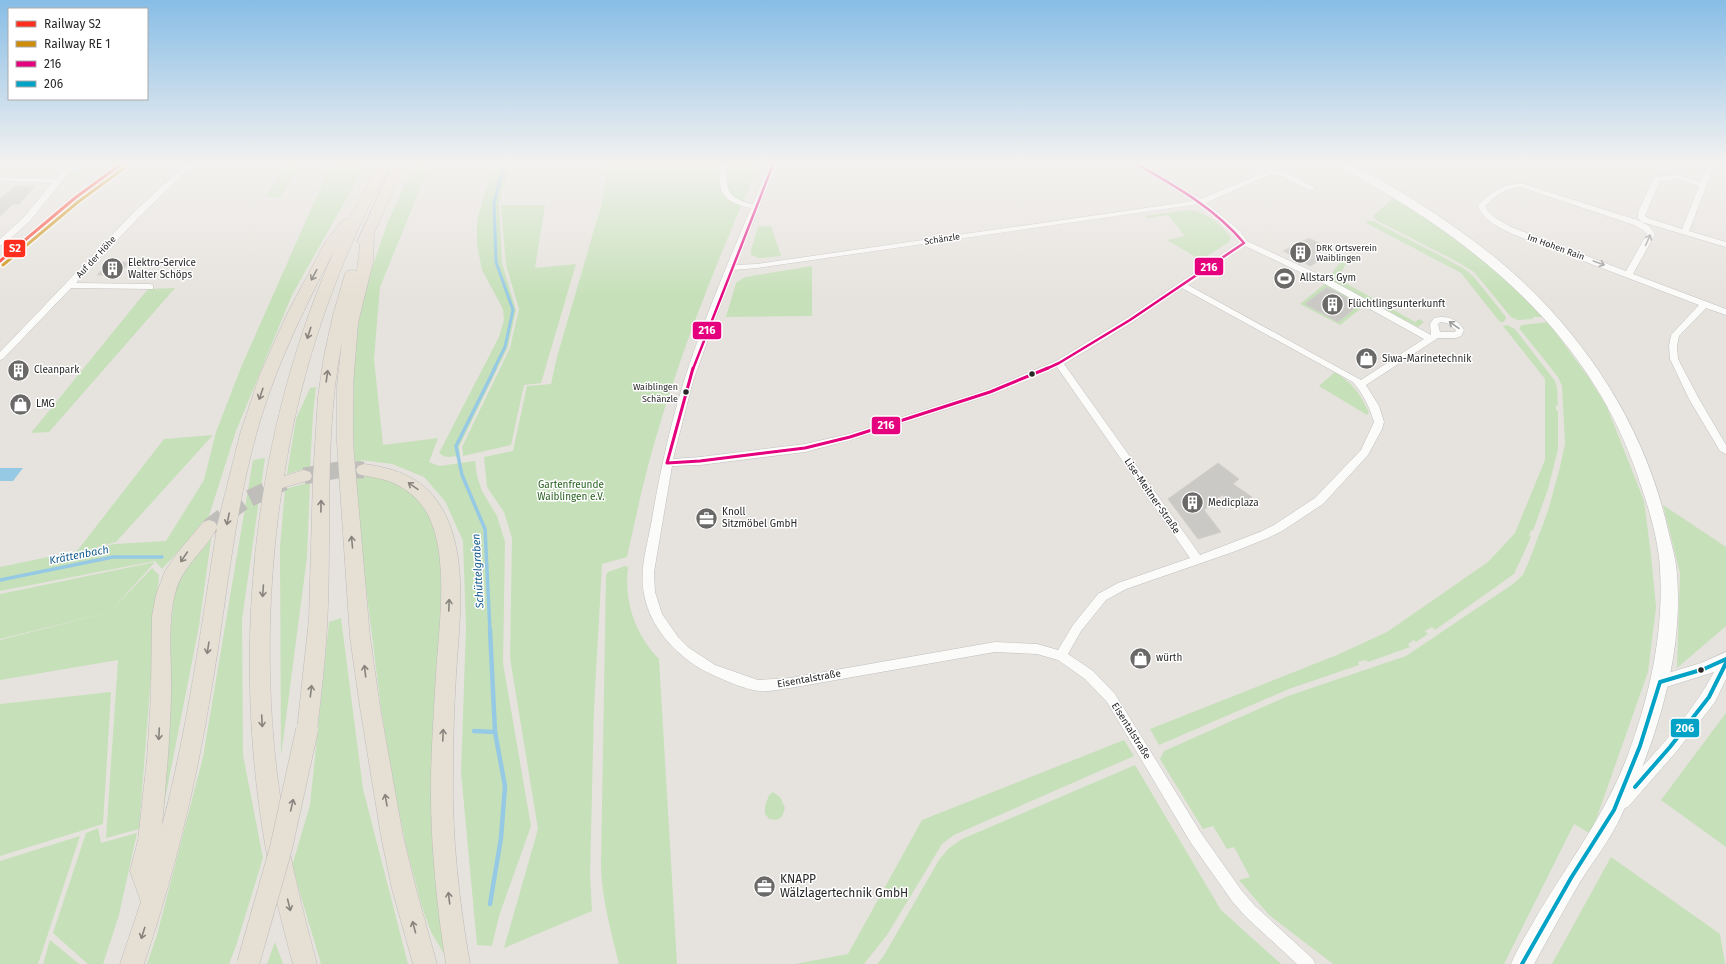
<svg xmlns="http://www.w3.org/2000/svg" width="1726" height="964" viewBox="0 0 1726 964" font-family="'Fira Sans',sans-serif">
<style>
.green{fill:#c6e0b9}
.water{fill:#96cae4}
.lines{fill:none;stroke-linecap:round;stroke-linejoin:round}
.stream-far2{stroke:#96cae4;stroke-width:3}
.stream-far1{stroke:#96cae4;stroke-width:3.5}
.stream{stroke:#96cae4;stroke-width:4.5}
.building{fill:#cbc9c5;stroke:#d1cfca}
.trunk-tunnel{stroke:#c0beba;stroke-width:17;stroke-dasharray:17 8;stroke-linecap:butt}
.minor-casing{stroke:#c0bfbf;stroke-width:1}
.tertiary-casing{stroke:#c0bfbf;stroke-width:1}
.secondary-casing{stroke:#c0bfbf;stroke-width:1}
.trunk-casing{stroke:#bfbdbc;stroke-width:1}
.minor{fill:#fbfbfa;fill-rule:evenodd}
.tertiary{fill:#fbfbfa;fill-rule:evenodd}
.secondary{fill:#fbfbfa;fill-rule:evenodd}
.trunk{fill:#e6dfd4;fill-rule:evenodd}
.trunk-bridge-casing{stroke:#bfbdbc;stroke-width:23;stroke-linecap:butt}
.trunk-bridge{stroke:#e6dfd4;stroke-width:22}
.bus-1-far1-casing{stroke:#fff;stroke-width:5}
.bus-1-casing{stroke:#fff;stroke-width:6}
.bus-2-casing{stroke:#fff;stroke-width:7}
.bus-1-far1{stroke:#e5007d;stroke-width:2.5}
.bus-1{stroke:#e5007d;stroke-width:3}
.bus-2{stroke:#02a3c6;stroke-width:4}
.rail-1-casing{stroke:#fff;stroke-width:5.5}
.rail-2-casing{stroke:#fff;stroke-width:5.5}
.rail-1{stroke:#ff2e1d;stroke-width:3}
.rail-2{stroke:#ce8d08;stroke-width:3}
.oneway{stroke:#9c9c9c}
.oneway2{stroke:#87847e}
.bus-dot{fill:#282828;stroke:#fff;stroke-width:1.5}
.labels{text-anchor:middle;dominant-baseline:central;stroke-width:3;stroke-linejoin:round;paint-order:stroke}
.far-street-label{font-size:9px;fill:#282828;stroke:#fff}
.far-poi-label{font-size:9px;fill:#282828;stroke:#fff;text-anchor:start}
.bus-label{font-size:9px;fill:#282828;stroke:#fff;text-anchor:end}
.poi-label{font-size:10px;fill:#282828;stroke:#fff;text-anchor:start}
.park-label{font-size:10px;fill:#26601e;stroke:#fff}
.street-label{font-size:10px;fill:#282828;stroke:#fff}
.water-label{font-size:11px;font-style:italic;fill:#165c8f;stroke:#fff}
.near-poi-label{font-size:12px;fill:#282828;stroke:#fff;text-anchor:start}
.line-badge{stroke:#fff;stroke-width:1.5}
.badge-label{font-size:11px;text-anchor:middle;font-weight:bold;fill:#fff}
</style>
<rect width="100%" height="100%" fill="#e6e3de"/>
<g class="green">
<path d="M86,162H95L85,169L88,171C82,175 75,179 68,175L73,169H80Z"/>
<path d="M288,162H302L280,198L266,196Z"/>
<path d="M332,162H367L292,295L236,431L208,519L162,569L155,561L0,591V567L77,551L164,439L213,435L116,542L93,548L115,544L166,541L204,480L216,432L242,365Z"/>
<path d="M415,162H431L380,287L374,359L383,445L438,438L429,462L439,466L475,461L477,476L482,491L497,516L505,542L503,663L531,826L499,916L492,946L477,945L461,772L466,628L463,541L445,501L424,477L392,464L361,460L362,474L393,480L417,497L433,521L441,555L450,964L431,932L422,907L406,846L390,766L381,708L365,579L356,491L353,430L354,359L360,311L367,283L387,224Z"/>
<path d="M494,162H511L499,203L502,263L516,310L508,347L459,447L460,455C452,457 446,459 439,453L499,337L504,320L503,309L482,270L477,245V220Z"/>
<path d="M608,162H760C717,261 676,361 648,466C640,496 634,527 627,557L602,564L594,709L590,876L592,911L504,948L538,829L510,658L512,538L504,512L487,487L484,457L513,451L527,386L551,384L557,357L601,206Z"/>
<path d="M1394,197L1427,217L1496,270L1543,317H1533V319L1518,320L1511,317L1474,272L1454,260L1376,220L1373,216Z"/>
<path d="M501,205H545L535,268L576,264L541,383L524,385L511,445L463,456L462,447L510,348L519,309L506,265Z"/>
<path d="M1188,210C1204,210 1223,226 1231,238L1229,242L1201,260L1167,240L1185,236L1168,215L1147,218L1146,216Z"/>
<path d="M1368,221H1373L1441,256L1466,270L1474,277L1506,317L1504,322H1500L1461,273L1366,223Z"/>
<path d="M771,226L781,256L759,258L751,255V250L758,227Z"/>
<path d="M1344,256L1349,258L1338,279L1415,322L1419,319L1424,322L1418,327L1323,276L1324,273L1331,275Z"/>
<path d="M812,266V316L726,317L736,283L745,277Z"/>
<path d="M1326,283L1365,305L1340,325L1300,304Z"/>
<path d="M175,288L49,432L31,433L148,289Z"/>
<path d="M1548,322L1589,378L1607,407L1644,501L1651,555L1656,607L1648,672L1591,834L1574,824L1504,964H1333L1269,915L1239,880L1250,877L1234,847L1227,849L1213,826L1203,829L1160,759L1164,751L1288,696L1406,656L1513,584L1523,575L1529,561L1548,511L1560,467L1565,444L1562,386L1558,377L1519,328L1522,325Z"/>
<path d="M1507,325L1515,329L1555,381L1557,388L1558,406L1556,405V410L1558,411V449L1548,489L1533,531L1531,530L1529,536L1531,537L1514,574L1435,630L1432,627L1425,631L1428,634L1416,642L1414,640L1408,644L1410,647L1368,662L1366,660L1358,662L1359,665L1289,689L1159,745L1150,729L1337,655L1387,632L1488,562L1515,533L1545,460V379L1503,326Z"/>
<path d="M1335,372C1353,384 1360,393 1369,413L1367,415L1319,386Z"/>
<path d="M316,387L313,415L310,467L287,474L296,419L310,388Z"/>
<path d="M265,458L242,620L243,755L263,858L236,946L229,964H147L157,935L203,757L253,460Z"/>
<path d="M310,482L307,557L281,756L280,547L285,489Z"/>
<path d="M1663,505L1726,547V626L1677,668L1680,573Z"/>
<path d="M212,533L199,626L160,825L170,636L175,586Z"/>
<path d="M155,562L110,612L0,639V594Z"/>
<path d="M625,566L628,567C624,602 635,634 659,659L677,964H619C611,931 602,900 601,866L606,575L608,572Z"/>
<path d="M152,568L159,575L139,829L106,838L118,660L0,680V640L110,612Z"/>
<path d="M341,618L363,789L408,964H321L292,866L310,805L329,622Z"/>
<path d="M111,692L103,824L0,856V704Z"/>
<path d="M1726,713V847L1661,800Z"/>
<path d="M1124,740L1134,756L954,835L942,844L887,935L864,964H795L848,954L922,820Z"/>
<path d="M1135,765L1221,910L1281,964H877L883,957L939,860L948,849L962,839Z"/>
<path d="M773,792L780,797L785,808L782,817L776,820L769,819L765,814V806L769,795Z"/>
<path d="M98,828L101,843L137,833L119,915L103,964H88L53,933L86,833Z"/>
<path d="M80,836L38,964H0V861Z"/>
<path d="M1611,857L1720,934L1725,964H1552Z"/>
<path d="M50,940L79,964H43Z"/>
<path d="M275,942L283,964H267Z"/>
</g>
<path class="water" d="M0,468H23L13,481H0Z"/>
<g class="lines">
<path class="stream-far2" d="M494,369L505,347L513,310L496,262L494,203L505,162"/>
<g class="stream-far1">
<path d="M0,580L113,557H162"/>
<path d="M490,631L485,529L462,475L456,446L495,368"/>
</g>
<g class="stream">
<path d="M490,630L495,732L505,786L501,838L490,904"/>
<path d="M474,731L495,732"/>
</g>
</g>
<g class="building">
<path d="M15,186H35L19,204H13L0,216V199Z"/>
<path d="M1309,238L1328,248L1315,254L1323,259L1310,266L1283,251Z"/>
<path d="M110,262H130L118,275H97Z"/>
<path d="M1327,287L1359,305L1338,322L1305,304Z"/>
<path d="M1218,463L1239,479L1233,484L1252,497L1239,507L1222,495L1204,510L1221,532L1198,539L1168,499Z"/>
</g>
<g class="lines">
<g class="trunk-tunnel">
<path d="M304,476L338,470H364"/>
<path d="M209,527L244,501L284,482"/>
</g>
<defs>
<g id="minor">
<path d="M69,162H77L30,221L3,245H0V239L24,217L52,183L0,181V177L56,179Z"/>
<path d="M188,162H196L140,216L76,283L150,284L153,285V289L71,288L3,359L0,360V352L134,212Z"/>
<path d="M720,162H727C726,188 725,198 753,204L770,162H778L735,265L757,264L1194,201L1130,162H1138L1201,199L1270,170L1286,172L1316,188L1312,190H1309L1281,176L1271,174L1206,203L1239,230L1247,241L1329,279L1431,335L1430,324L1434,318C1447,315 1457,319 1464,330L1461,336L1456,338H1438L1366,385L1379,406L1384,422L1382,429L1368,455L1323,504L1282,531L1268,538L1233,552L1126,589L1106,600L1081,631L1068,654L1093,671L1115,694L1201,833L1242,891L1255,906L1313,959L1315,964H1297L1245,916L1232,901L1191,843L1107,702L1085,679L1058,660L1037,654L995,652L790,688C780,689 770,692 760,691C745,690 714,676 701,669C673,652 650,626 644,594C639,569 648,543 652,519C660,472 670,426 684,381C703,322 727,265 751,208C720,201 718,192 720,162ZM1199,204L1233,234L1240,242L1127,318L1056,361L987,390L849,434L805,444L700,457L673,459L693,381L733,270L757,268ZM1245,246L1323,283L1424,339L1361,380L1188,285ZM1182,288L1353,382C1364,395 1369,406 1374,422L1361,450L1315,498L1274,525L1260,532L1200,555L1064,364L1133,322ZM1440,322L1447,323L1456,330L1455,332H1440L1438,324ZM1057,367L1190,558L1118,583L1098,594L1073,625L1058,650L1037,644L995,642L790,678L758,680L715,665L689,648L678,637L662,614L655,592L654,572L672,466L700,465L805,452L850,440L993,394Z"/>
<path d="M1709,162H1716L1689,231L1726,242V247L1642,222L1638,218V212L1654,177L1677,175L1701,182ZM1677,179L1699,186L1682,229L1648,218L1645,216L1660,181Z"/>
<path d="M1521,183L1640,221L1649,226L1655,234L1633,274L1726,309V315L1706,308L1679,336L1677,346L1678,359L1699,399L1726,445V454L1720,451L1689,399L1670,359L1669,346L1671,335L1699,305L1515,235C1501,228 1484,222 1478,206C1488,193 1504,184 1521,183ZM1520,187L1634,225L1643,230L1647,234L1626,271L1511,227L1494,217L1487,210L1486,206C1494,196 1507,188 1520,187Z"/>
</g>
<path id="tertiary" d="M1726,652V679L1715,702L1676,752L1628,807L1622,809L1616,807L1614,801L1616,795C1651,757 1690,718 1714,672L1660,689L1655,687L1652,682L1655,677L1701,663Z"/>
<path id="secondary" d="M1333,162C1337,162 1343,161 1347,163C1359,167 1371,175 1382,181C1423,204 1461,230 1497,259C1580,328 1643,421 1667,526C1670,539 1674,552 1676,565C1686,649 1657,740 1622,814C1611,839 1594,860 1580,882C1564,909 1549,937 1534,964H1511C1517,949 1526,935 1534,921C1565,867 1603,819 1626,760C1649,699 1664,635 1660,569C1659,543 1649,508 1640,483C1592,332 1470,236 1334,164Z"/>
<g id="trunk">
<path d="M380,162H392C338,260 301,365 284,476L304,470L310,472L312,476L310,480L282,488C265,601 265,719 286,832C294,876 305,920 317,964H293C281,920 270,876 263,832C232,637 255,429 335,249C304,309 274,369 256,435C233,519 226,606 211,692C196,785 174,875 144,964H120L141,902L130,871L138,840L147,759L151,695L152,616L156,595L165,571L178,552L203,522L209,520L215,522L217,526L240,434L260,374L287,314L326,241L343,220L349,219ZM217,528C201,628 188,728 162,826C166,782 170,739 171,695C172,665 167,622 175,594C182,565 204,553 217,528Z"/>
<path d="M394,162H406L374,233L373,262L358,323L353,386V443L370,637L380,707L403,836L416,889L437,964H413L392,889L381,836L360,707L350,637L337,443V386L342,341C325,427 331,516 328,603C327,646 322,688 317,730L314,737L307,740L300,737L297,730L309,619L313,478L318,397L324,356L333,315L345,274L347,271L352,270L357,271L360,245L357,242Z"/>
<path d="M364,464C402,469 429,481 446,516C468,562 459,626 456,675C454,708 453,741 453,775C452,838 459,901 470,964H446C436,901 430,838 431,774C432,741 434,707 436,674C439,627 450,555 427,513C418,497 402,485 385,480C376,477 367,477 358,474L356,470L358,466Z"/>
</g>
</defs>
<use href="#minor" class="minor-casing"/>
<use href="#tertiary" class="tertiary-casing"/>
<use href="#secondary" class="secondary-casing"/>
<use href="#trunk" class="trunk-casing"/>
<use href="#minor" class="minor"/>
<use href="#tertiary" class="tertiary"/>
<use href="#secondary" class="secondary"/>
<use href="#trunk" class="trunk"/>
<defs>
<path id="trunk-bridge" d="M248,964L281,848L307,730"/>
</defs>
<use href="#trunk-bridge" class="trunk-bridge-casing"/>
<use href="#trunk-bridge" class="trunk-bridge"/>
<defs>
<g id="bus-1-far1">
<path d="M693,369L774,162"/>
<path d="M1046,369L1059,363L1130,320L1244,243C1214,207 1173,185 1133,162"/>
</g>
<path id="bus-1" d="M693,368L667,463L700,461L805,448L850,437L990,392L1048,368"/>
<g id="bus-2">
<path d="M1635,787L1670,747L1709,697L1726,663"/>
<path d="M1522,964L1571,878L1614,810L1640,746L1660,682L1704,669L1726,659"/>
</g>
</defs>
<use href="#bus-1-far1" class="bus-1-far1-casing"/>
<use href="#bus-1" class="bus-1-casing"/>
<use href="#bus-2" class="bus-2-casing"/>
<use href="#bus-1-far1" class="bus-1-far1"/>
<use href="#bus-1" class="bus-1"/>
<use href="#bus-2" class="bus-2"/>
<defs>
<path id="rail-1" d="M0,261L75,198L124,162"/>
<path id="rail-2" d="M3,265L78,202L127,166"/>
</defs>
<use href="#rail-1" class="rail-1-casing"/>
<use href="#rail-2" class="rail-2-casing"/>
<use href="#rail-1" class="rail-1"/>
<use href="#rail-2" class="rail-2"/>
</g>
<defs><path id="oneway-shaft" d="M-6 0H5M1.5-3L5.5 0L1.5 3" fill="none" stroke-width="1.6" stroke-linecap="round" stroke-linejoin="round"/></defs>
<g class="oneway">
<use href="#oneway-shaft" transform="translate(1648 240) rotate(-66)"/>
<use href="#oneway-shaft" transform="translate(1599 263) rotate(20)"/>
<use href="#oneway-shaft" transform="translate(1454 325) rotate(-145)"/>
</g>
<g class="oneway2">
<use href="#oneway-shaft" transform="translate(314 275) rotate(118)"/>
<use href="#oneway-shaft" transform="translate(309 333) rotate(108)"/>
<use href="#oneway-shaft" transform="translate(327 376) rotate(-82)"/>
<use href="#oneway-shaft" transform="translate(261 394) rotate(109)"/>
<use href="#oneway-shaft" transform="translate(413 486) rotate(-145)"/>
<use href="#oneway-shaft" transform="translate(321 506) rotate(-89)"/>
<use href="#oneway-shaft" transform="translate(228 519) rotate(102)"/>
<use href="#oneway-shaft" transform="translate(352 542) rotate(-95)"/>
<use href="#oneway-shaft" transform="translate(184 557) rotate(124)"/>
<use href="#oneway-shaft" transform="translate(263 591) rotate(94)"/>
<use href="#oneway-shaft" transform="translate(449 605) rotate(-88)"/>
<use href="#oneway-shaft" transform="translate(208 648) rotate(99)"/>
<use href="#oneway-shaft" transform="translate(365 671) rotate(-97)"/>
<use href="#oneway-shaft" transform="translate(311 691) rotate(-83)"/>
<use href="#oneway-shaft" transform="translate(262 721) rotate(87)"/>
<use href="#oneway-shaft" transform="translate(159 734) rotate(93)"/>
<use href="#oneway-shaft" transform="translate(443 735) rotate(-88)"/>
<use href="#oneway-shaft" transform="translate(386 800) rotate(-100)"/>
<use href="#oneway-shaft" transform="translate(292 805) rotate(-77)"/>
<use href="#oneway-shaft" transform="translate(449 898) rotate(-97)"/>
<use href="#oneway-shaft" transform="translate(289 905) rotate(76)"/>
<use href="#oneway-shaft" transform="translate(414 927) rotate(-105)"/>
<use href="#oneway-shaft" transform="translate(143 933) rotate(108)"/>
</g>
<linearGradient id="sky" x2="0" y2="1"><stop stop-color="#87bde6"/><stop offset="0.55" stop-color="#f4f2f0"/><stop offset="1" stop-color="#f4f2f0" stop-opacity="0"/></linearGradient>
<rect width="1726" height="297" fill="url(#sky)"/>
<defs>
<symbol id="building-disc" viewBox="-11 -11 22 22"><circle r="9.5" fill="#6a6968" stroke="#fff"/><path d="M-4-6H4V6H1V3H-1V6H-4ZM-2.5-4.3h1.7v1.8h-1.7ZM.8-4.3h1.7v1.8H.8ZM-2.5-1h1.7V.8h-1.7ZM.8-1h1.7V.8H.8Z" fill="#fff"/></symbol>
<symbol id="stadium-disc" viewBox="-11 -11 22 22"><circle r="9.5" fill="#6a6968" stroke="#fff"/><path d="M0-5a6.5 5 0 1 0 0 10a6.5 5 0 1 0 0-10ZM-3.5-1.8h7v3.6h-7Z" fill="#fff"/></symbol>
<symbol id="shop-disc" viewBox="-11 -11 22 22"><circle r="9.5" fill="#6a6968" stroke="#fff"/><path d="M-5-2.5h2.3a2.7 3.5 0 0 1 5.4 0H5L5.5 6h-11ZM-1.5-2.5h3a1.5 2.3 0 0 0-3 0Z" fill="#fff"/></symbol>
<symbol id="office-disc" viewBox="-11 -11 22 22"><circle r="9.5" fill="#6a6968" stroke="#fff"/><path d="M-6-3h4V-5.5h4V-3h4V5H-6ZM-1-4.5V-3h2v-1.5ZM-6 0V1H6V0Z" fill="#fff"/></symbol>
</defs>
<g fill-rule="evenodd">
<use href="#building-disc" x="1288" y="240" width="25" height="25"/>
<use href="#building-disc" x="100" y="256" width="25" height="25"/>
<use href="#stadium-disc" x="1272" y="266" width="25" height="25"/>
<use href="#building-disc" x="1320" y="292" width="25" height="25"/>
<use href="#shop-disc" x="1354" y="346" width="25" height="25"/>
<use href="#building-disc" x="6" y="358" width="25" height="25"/>
<use href="#shop-disc" x="8" y="392" width="25" height="25"/>
<use href="#building-disc" x="1180" y="490" width="25" height="25"/>
<use href="#office-disc" x="694" y="506" width="25" height="25"/>
<use href="#shop-disc" x="1128" y="646" width="25" height="25"/>
<use href="#office-disc" x="752" y="874" width="25" height="25"/>
</g>
<g class="bus-dot">
<circle cx="1032" cy="374" r="3.5"/>
<circle cx="686" cy="392" r="3.5"/>
<circle cx="1701" cy="670" r="3.5"/>
</g>
<g class="labels">
<g class="far-street-label">
<text transform="translate(942 239) rotate(-9)">Schänzle</text>
<text transform="translate(1556 247) rotate(20)">Im Hohen Rain</text>
<text transform="translate(96 257) rotate(-47)">Auf der Höhe</text>
</g>
<g class="far-poi-label">
<text x="1316" y="248">DRK Ortsverein<tspan x="1316" dy="10">Waiblingen</tspan></text>
</g>
<g class="bus-label">
<text x="678" y="387">Waiblingen<tspan x="678" dy="12">Schänzle</tspan></text>
</g>
<g class="poi-label">
<text x="128" y="263">Elektro-Service<tspan x="128" dy="12">Walter Schöps</tspan></text>
<text x="1300" y="278">Allstars Gym</text>
<text x="1348" y="304">Flüchtlingsunterkunft</text>
<text x="1382" y="359">Siwa-Marinetechnik</text>
<text x="34" y="370">Cleanpark</text>
<text x="36" y="404">LMG</text>
<text x="1208" y="503">Medicplaza</text>
<text x="722" y="512">Knoll<tspan x="722" dy="12">Sitzmöbel GmbH</tspan></text>
<text x="1156" y="658">würth</text>
</g>
<g class="park-label">
<text x="571" y="485">Gartenfreunde<tspan x="571" dy="12">Waiblingen e.V.</tspan></text>
</g>
<g class="street-label">
<text transform="translate(1152 496) rotate(55)">Lise-Meitner-Straße</text>
<text transform="translate(809 679) rotate(-10)">Eisentalstraße</text>
<text transform="translate(1131 731) rotate(58)">Eisentalstraße</text>
</g>
<g class="water-label">
<text transform="translate(79 555) rotate(-11)">Krättenbach</text>
<text transform="translate(478 571) rotate(-93)">Schüttelgraben</text>
</g>
<g class="near-poi-label">
<text x="780" y="879">KNAPP<tspan x="780" dy="14">Wälzlagertechnik GmbH</tspan></text>
</g>
</g>
<g class="line-badge">
<rect x="3" y="239" width="23" height="19" rx="4" fill="#ff2e1d"/>
<rect x="1194" y="257" width="30" height="19" rx="4" fill="#e5007d"/>
<rect x="692" y="321" width="30" height="19" rx="4" fill="#e5007d"/>
<rect x="871" y="416" width="30" height="19" rx="4" fill="#e5007d"/>
<rect x="1670" y="718" width="30" height="20" rx="4" fill="#02a3c6"/>
</g>
<g class="badge-label">
<text x="15" y="252">S2</text>
<text x="1209" y="271">216</text>
<text x="707" y="334">216</text>
<text x="886" y="429">216</text>
<text x="1685" y="732">206</text>
</g>
<rect x="8" y="8" width="140" height="92" fill="#ffffff" stroke="#a9a9a9"/>
<rect x="16" y="21" width="20" height="6" fill="#ff2e1d" stroke="#a9a9a9"/>
<text x="44" y="28" font-size="12" fill="#282828">Railway S2</text>
<rect x="16" y="41" width="20" height="6" fill="#ce8d08" stroke="#a9a9a9"/>
<text x="44" y="48" font-size="12" fill="#282828">Railway RE 1</text>
<rect x="16" y="61" width="20" height="6" fill="#e5007d" stroke="#a9a9a9"/>
<text x="44" y="68" font-size="12" fill="#282828">216</text>
<rect x="16" y="81" width="20" height="6" fill="#02a3c6" stroke="#a9a9a9"/>
<text x="44" y="88" font-size="12" fill="#282828">206</text>
</svg>
